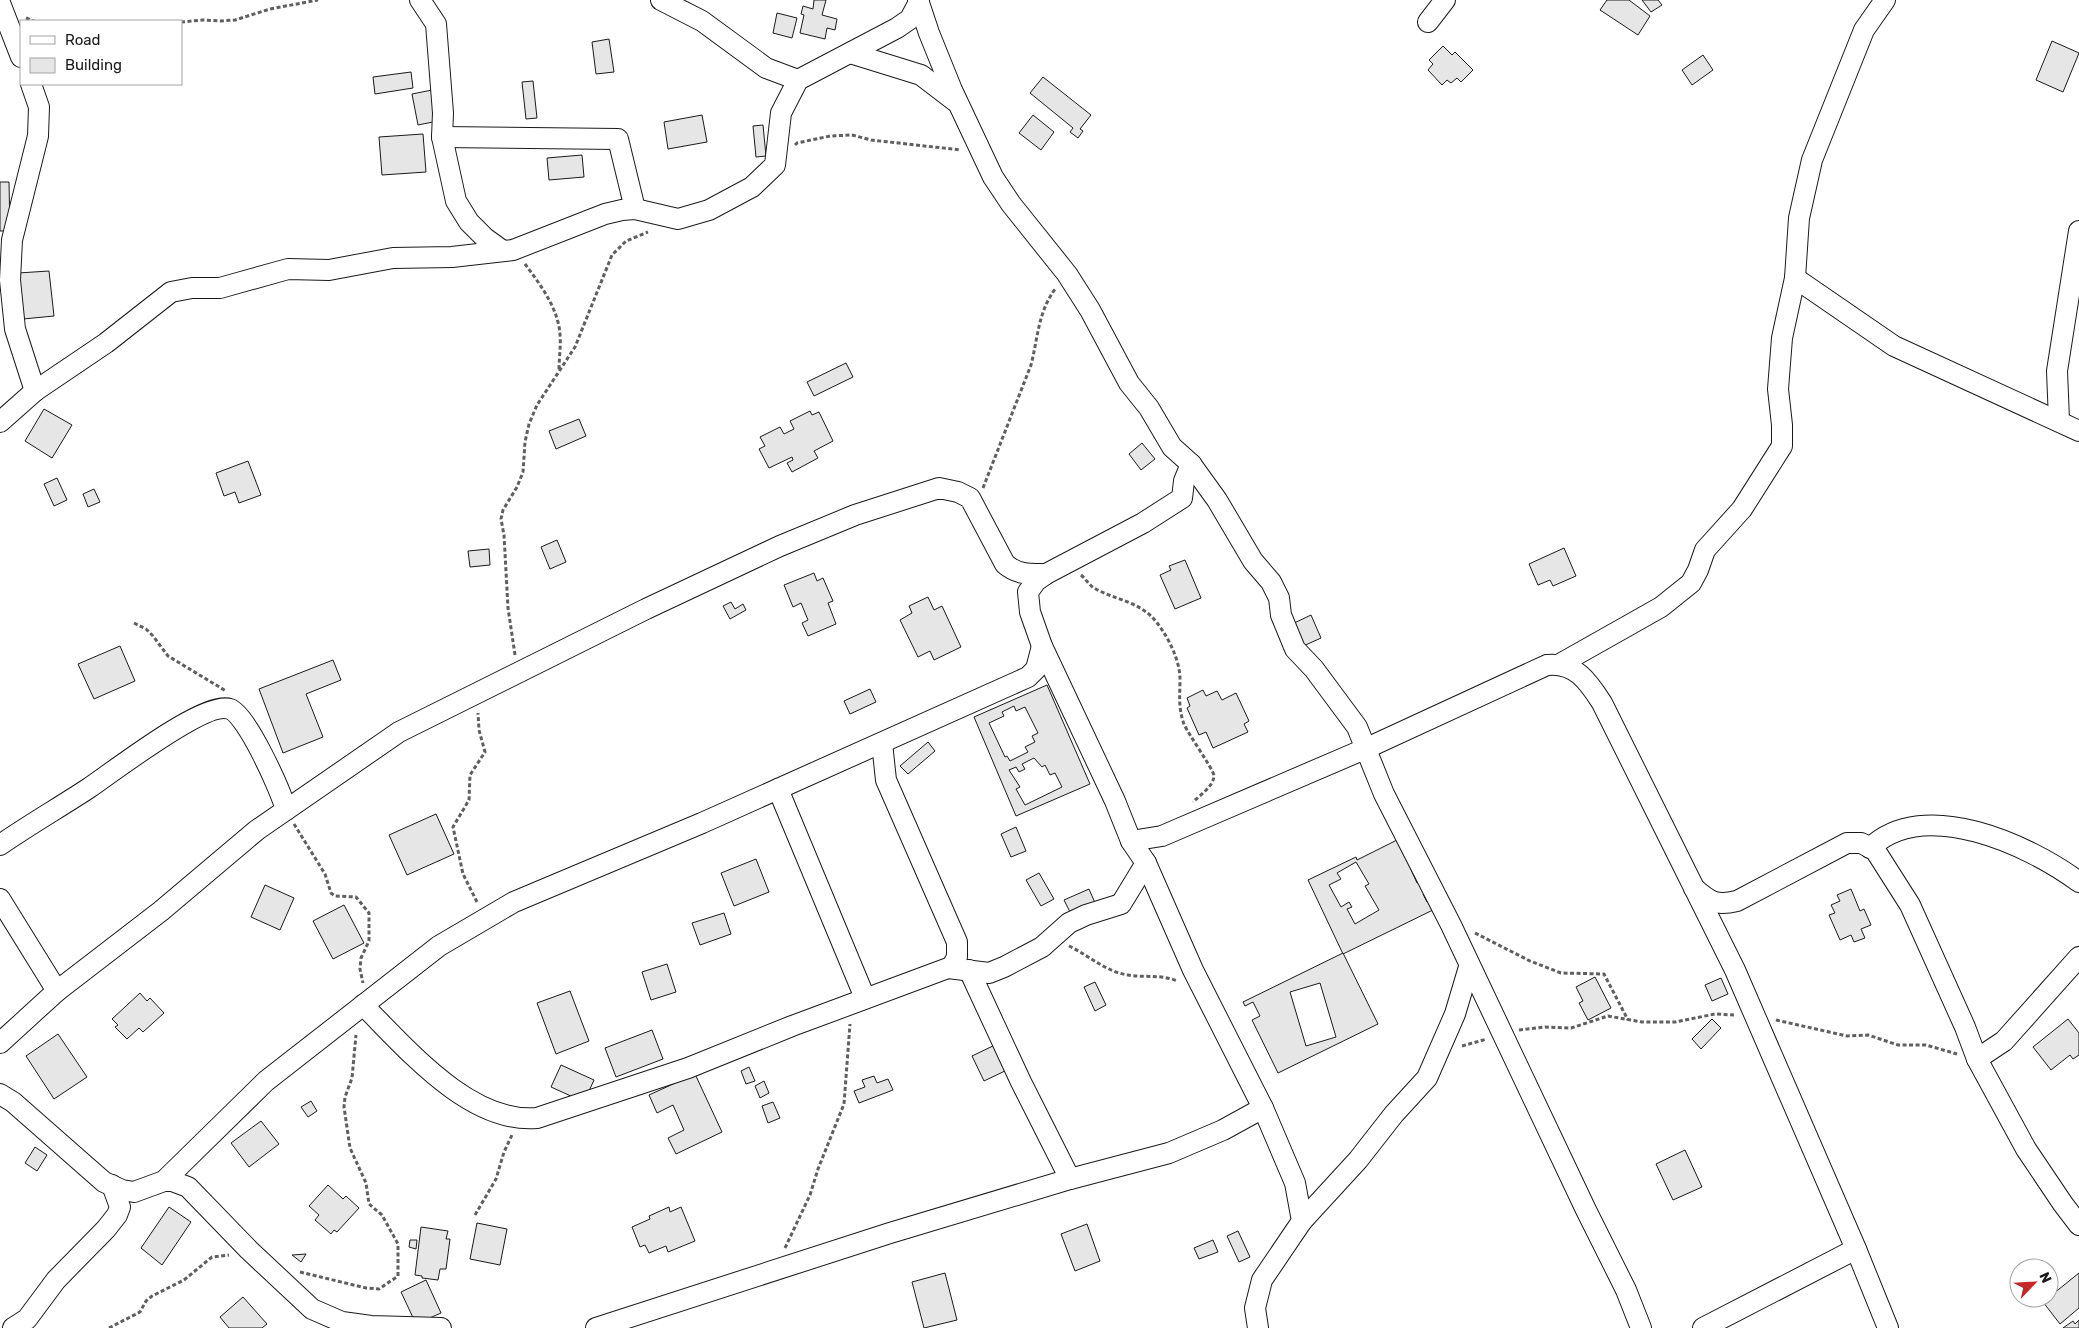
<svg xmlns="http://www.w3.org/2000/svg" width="2079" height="1328" viewBox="0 0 2079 1328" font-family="Rubik,sans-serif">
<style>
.building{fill:#e6e6e6;stroke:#1a1a1a;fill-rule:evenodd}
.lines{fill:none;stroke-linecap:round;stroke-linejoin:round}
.minor-casing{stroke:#1a1a1a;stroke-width:22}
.path{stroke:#5f5f5f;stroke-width:3;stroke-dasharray:4 2.5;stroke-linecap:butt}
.minor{stroke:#fff;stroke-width:20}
</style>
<rect width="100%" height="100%" fill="#fff"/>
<g class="building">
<path d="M814,0H826L822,15L837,19L835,30L827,28L825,39L800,33L804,15L801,14L803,6L813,9Z"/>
<path d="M1607,0H1629L1650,16L1638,35L1600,10Z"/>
<path d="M1642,0H1658L1662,5L1651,12Z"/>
<path d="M777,13L797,18L792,38L773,33Z"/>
<path d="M609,39L614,72L596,74L592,42Z"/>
<path d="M2052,41L2079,53L2063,92L2036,80Z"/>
<path d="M1443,46L1452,55L1455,52L1473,70L1461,82L1457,78L1451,83L1447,80L1442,85L1428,70L1433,64L1429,60Z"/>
<path d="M1703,55L1713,70L1692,85L1682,70Z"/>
<path d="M411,72L413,88L375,94L373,77Z"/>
<path d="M1043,77L1091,115L1080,129L1083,131L1078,138L1070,132L1073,128L1030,93Z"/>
<path d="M533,81L537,118L526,119L522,82Z"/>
<path d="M432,90L438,121L418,125L412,94Z"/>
<path d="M702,115L707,142L668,149L664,122Z"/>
<path d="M1033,115L1054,132L1041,150L1019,133Z"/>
<path d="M763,125L766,156L756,157L753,126Z"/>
<path d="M423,134L426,172L382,175L379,137Z"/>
<path d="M582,155L584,177L549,180L547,158Z"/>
<path d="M0,182H9L10,231H0Z"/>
<path d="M49,271L54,316L23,319L18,273Z"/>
<path d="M846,363L853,377L814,396L807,382Z"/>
<path d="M44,409L72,425L52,458L25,441Z"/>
<path d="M810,411L812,415L819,412L833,441L814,451L818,458L792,472L787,463L793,460L792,457L769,468L759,449L765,446L760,437L780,427L784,434L794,429L790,421Z"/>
<path d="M579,419L586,436L556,449L549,431Z"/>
<path d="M1142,443L1155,459L1141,470L1129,454Z"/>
<path d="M248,461L261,495L239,503L235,492L224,496L216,473Z"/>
<path d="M57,478L67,500L54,506L44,484Z"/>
<path d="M94,489L100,502L88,507L83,494Z"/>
<path d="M557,540L566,562L550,569L541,547Z"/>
<path d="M1564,548L1576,576L1553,586L1550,580L1538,585L1529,564Z"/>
<path d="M489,549L490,565L470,567L468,551Z"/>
<path d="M1185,560L1201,598L1175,609L1160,575L1171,570L1169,566Z"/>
<path d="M814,573L817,581L823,578L833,601L828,603L836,624L808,636L802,623L808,620L801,603L793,607L784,585Z"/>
<path d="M928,597L934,610L942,606L961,647L934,660L930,651L918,657L900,620L912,613L909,606Z"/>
<path d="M731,602L735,609L743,604L746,610L730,619L723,606Z"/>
<path d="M1311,615L1321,638L1299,648L1290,625Z"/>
<path d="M120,646L135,681L94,699L78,664Z"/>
<path d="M333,660L341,680L306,694L323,737L283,753L259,689Z"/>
<path d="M1047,685L1090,784L1016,816L974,717ZM1014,706L1016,711L1025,707L1038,733L1032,736L1035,742L1025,747L1028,752L1010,761L1007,756L1005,757L989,723L1004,716L1002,712ZM1034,758L1042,767L1045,765L1050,775L1055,773L1062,787L1025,805L1016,789L1020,787L1009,770L1016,767L1019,772L1025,769L1022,764Z"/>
<path d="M870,689L876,702L850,714L844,701Z"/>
<path d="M1203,690L1206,696L1217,691L1222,700L1236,693L1249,721L1244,724L1248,732L1213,748L1206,732L1199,735L1187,708L1190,706L1187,698Z"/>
<path d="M928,742L935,751L908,774L900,766Z"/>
<path d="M436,814L454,854L407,875L389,835Z"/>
<path d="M1016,827L1026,851L1011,857L1001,834Z"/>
<path d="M1403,837L1415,862L1409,865L1417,883L1424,880L1429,891L1423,894L1427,902L1433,899L1437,908L1343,954L1308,880L1356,857L1357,860ZM1356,862L1369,884L1365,886L1379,910L1355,924L1347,909L1352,907L1349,902L1341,907L1329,885L1341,879L1337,873Z"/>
<path d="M756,859L769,892L734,906L721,873Z"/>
<path d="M1039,873L1054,899L1041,906L1026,880Z"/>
<path d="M265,885L294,898L280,930L251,917Z"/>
<path d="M1089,889L1096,905L1072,916L1064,900Z"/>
<path d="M1851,889L1860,911L1864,909L1871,925L1861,929L1865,938L1854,942L1851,935L1840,940L1829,915L1835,913L1831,905L1840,901L1837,895Z"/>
<path d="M344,905L364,943L333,959L313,921Z"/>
<path d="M724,913L731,934L700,945L692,923Z"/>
<path d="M1343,953L1378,1024L1278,1073L1252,1020L1260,1016L1253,1002L1245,1006L1243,1002ZM1320,983L1336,1037L1306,1046L1290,992Z"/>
<path d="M667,964L676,992L651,1000L642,972Z"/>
<path d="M1595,977L1611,1008L1588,1020L1579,1003L1583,1001L1576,987Z"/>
<path d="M1721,978L1728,994L1712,1001L1705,985Z"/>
<path d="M1095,982L1106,1005L1095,1011L1084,987Z"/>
<path d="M570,991L589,1041L556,1054L537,1003Z"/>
<path d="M140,993L147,1001L150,998L164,1013L143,1032L139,1028L127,1039L115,1027L118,1025L112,1019Z"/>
<path d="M1712,1019L1721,1028L1701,1049L1692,1039Z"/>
<path d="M2068,1019L2079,1033V1055L2073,1059L2070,1055L2051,1070L2033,1047Z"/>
<path d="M652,1030L663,1059L616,1077L605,1048Z"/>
<path d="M58,1034L87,1077L54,1099L26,1056Z"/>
<path d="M997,1044L1009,1069L984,1081L972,1056Z"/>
<path d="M561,1065L594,1080L584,1102L551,1087Z"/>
<path d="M749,1067L755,1081L746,1084L741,1071Z"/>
<path d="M695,1074L722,1132L676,1154L668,1138L684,1130L673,1105L657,1113L649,1095Z"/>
<path d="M874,1076L877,1083L888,1079L893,1090L859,1103L854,1091L865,1087L862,1080Z"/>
<path d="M764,1081L769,1093L760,1098L755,1086Z"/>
<path d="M311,1101L317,1111L308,1117L301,1107Z"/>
<path d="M773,1102L780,1118L768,1123L762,1106Z"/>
<path d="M261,1121L279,1144L249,1167L231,1143Z"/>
<path d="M35,1147L47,1155L37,1171L25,1163Z"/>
<path d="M1685,1150L1702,1187L1673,1200L1656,1164Z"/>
<path d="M328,1185L343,1199L346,1196L359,1208L337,1232L334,1230L331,1234L315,1220L319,1215L309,1206Z"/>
<path d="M169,1207L191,1222L162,1265L141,1248Z"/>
<path d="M669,1207L670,1212L681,1207L695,1241L668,1252L666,1246L649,1253L645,1245L640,1247L632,1227L650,1219L649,1216Z"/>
<path d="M477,1223L507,1229L500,1265L470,1259Z"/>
<path d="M1087,1224L1100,1261L1075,1271L1061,1234Z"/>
<path d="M421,1227L448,1231L446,1239H450L446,1269H440L438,1280L422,1278V1276L415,1275Z"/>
<path d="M1238,1231L1250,1257L1239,1262L1227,1236Z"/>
<path d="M410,1240H417L416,1249L409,1247Z"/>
<path d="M1213,1240L1218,1252L1199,1259L1194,1248Z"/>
<path d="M306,1254L301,1262L292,1255Z"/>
<path d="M945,1273L957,1320L924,1328L912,1282Z"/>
<path d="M2079,1273V1308L2060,1324L2043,1302Z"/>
<path d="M426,1280L441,1313L416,1324L401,1292Z"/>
<path d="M243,1297L267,1324L262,1328H229L220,1317Z"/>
<path d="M2079,1320V1328H2063L2073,1321L2075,1324Z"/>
</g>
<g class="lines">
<defs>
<g id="minor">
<path d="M420,0L436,24L443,113L442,137L456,201L469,222L485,238L503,251"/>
<path d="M661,0L702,21L766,68L798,80"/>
<path d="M918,0L929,33L952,90L993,177L1011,204L1067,274L1090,310L1129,383L1149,408L1172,447L1191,464L1184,481L1182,498L1143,523L1046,574L1036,581L1028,592L1030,612L1042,646L1115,801L1131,841L1146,863L1193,970L1263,1108L1295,1183L1302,1221L1262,1280L1255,1308L1258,1328"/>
<path d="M0,3L21,57"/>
<path d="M1428,22L1445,0"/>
<path d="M850,53L921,75L955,101"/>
<path d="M31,84L39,107L38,136L12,240L10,280L15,329L35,391"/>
<path d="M442,137L618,139L635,209"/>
<path d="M1795,278L1894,346L2079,431"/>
<path d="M2059,420L2057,371L2079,231"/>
<path d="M0,422L35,391L106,343L171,292L192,288H220L288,269L329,270L393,258L452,257L513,250L605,214L622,210L635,209L678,219L709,210L752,187L775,165L781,113L798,80L897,28L910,19L919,2"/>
<path d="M1191,464L1217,500L1253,561L1271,582L1279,598L1281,615L1295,649L1314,669L1357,727L1384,794L1451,925L1586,1210L1626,1290L1641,1328"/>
<path d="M1560,664L1661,607L1691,583L1698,570L1705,550L1742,509L1782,446V425L1778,389L1782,338L1795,278L1799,218L1812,160L1864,30L1885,0"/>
<path d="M882,743L886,780L957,942V957L951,968"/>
<path d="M778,789L865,998"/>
<path d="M1131,841L1162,836L1367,748L1547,665C1575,662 1588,681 1602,703L1735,970L1856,1249L1888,1328"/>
<path d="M0,845C29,825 60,807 89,788C113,772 205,700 230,709C247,715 281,791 286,810"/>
<path d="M1870,848C1924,796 2029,845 2079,882"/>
<path d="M1694,888C1710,902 1716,906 1737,901L1847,843H1861L1875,850L1910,905L1965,1027L1977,1059L2026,1149L2063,1204L2079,1225"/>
<path d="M0,899L57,991"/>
<path d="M969,970L1021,1082L1070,1179"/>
<path d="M363,1005C407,1049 470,1124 537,1118L688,1068L792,1026L948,968L989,973L1004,967L1042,947L1069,923L1086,915L1121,904L1146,863"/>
<path d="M0,1043L57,991L161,911L257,830L399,732L646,609L780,546L855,515L939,488L958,492L970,498L1005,564C1018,575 1030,574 1046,574"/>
<path d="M1977,1059L2004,1041L2079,957"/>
<path d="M0,1094L13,1102L104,1182L122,1190L134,1192L164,1181L266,1081L439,946L514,902L702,823L1028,677L1036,669L1042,646"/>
<path d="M164,1181H172L188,1187L249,1250L312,1309L342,1322L371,1326L441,1328"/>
<path d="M1302,1221L1358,1160L1394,1114L1427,1078L1455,1014L1469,967"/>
<path d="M13,1328L27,1319L56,1280L106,1229L117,1215L120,1207L112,1185"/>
<path d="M596,1328L890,1233L1070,1179L1169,1153L1223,1130L1263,1108"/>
<path d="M1703,1328L1856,1249"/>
</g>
</defs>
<use href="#minor" class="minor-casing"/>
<g class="path">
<path d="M26,18L34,21"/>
<path d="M181,22L203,20L221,21L235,20L270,9L318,0"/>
<path d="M795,145L797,143L830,136L852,135L871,140L961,150"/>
<path d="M525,264C540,284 558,308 560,334C561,346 559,358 559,370"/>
<path d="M983,488L1031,365C1038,338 1038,311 1056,288"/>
<path d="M1081,575C1086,579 1089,585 1094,588C1113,599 1136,601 1152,617C1166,632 1180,659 1180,679C1180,695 1178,708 1184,724C1188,734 1214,770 1214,776C1213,787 1200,795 1193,802"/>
<path d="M134,623L146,629L153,636L168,656L226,691"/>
<path d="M515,655L508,608L504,535L501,519L503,510L517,487L523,472L525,442L529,424L537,405L575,347L612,255L626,241L648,232"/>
<path d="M294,824L325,874L331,893L335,896L356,897L369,913V941L361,958L360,969L363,983"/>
<path d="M477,902L463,874L453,827L469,800L470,775L485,752L479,730L478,713"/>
<path d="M1475,933L1530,961L1561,973L1604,974L1628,1020"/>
<path d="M1069,946C1088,955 1106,972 1128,975C1145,978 1161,974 1177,981"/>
<path d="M1776,1020L1847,1036L1868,1035L1898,1045H1926L1957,1054"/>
<path d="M1519,1030L1545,1027L1571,1028L1608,1016L1642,1022H1675L1715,1014L1734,1015"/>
<path d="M1462,1046L1487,1039"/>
<path d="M475,1215L496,1179L504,1152L512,1135"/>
<path d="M785,1248L810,1195L818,1169L844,1104L850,1024"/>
<path d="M300,1272L366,1288L379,1289L398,1276V1244L382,1215L369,1204L366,1183L350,1148L344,1107L345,1097L352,1078L356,1035"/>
<path d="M109,1328L140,1312L146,1301L152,1296L184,1280L212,1257L229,1255"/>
</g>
<use href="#minor" class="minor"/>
</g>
<rect x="20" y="20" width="162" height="65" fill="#ffffff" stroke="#a3a3a3"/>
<rect x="30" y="36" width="25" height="8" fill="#ffffff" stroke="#a3a3a3"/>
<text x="65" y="45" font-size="15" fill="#1a1a1a">Road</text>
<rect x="30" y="58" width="25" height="15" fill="#e6e6e6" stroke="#a3a3a3"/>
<text x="65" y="70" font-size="15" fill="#1a1a1a">Building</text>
<g transform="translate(2034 1283) rotate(65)"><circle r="24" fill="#ffffff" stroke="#a3a3a3"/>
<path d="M0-4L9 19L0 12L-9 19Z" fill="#c62828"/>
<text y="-8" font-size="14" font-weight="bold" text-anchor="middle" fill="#1a1a1a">N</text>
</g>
</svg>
